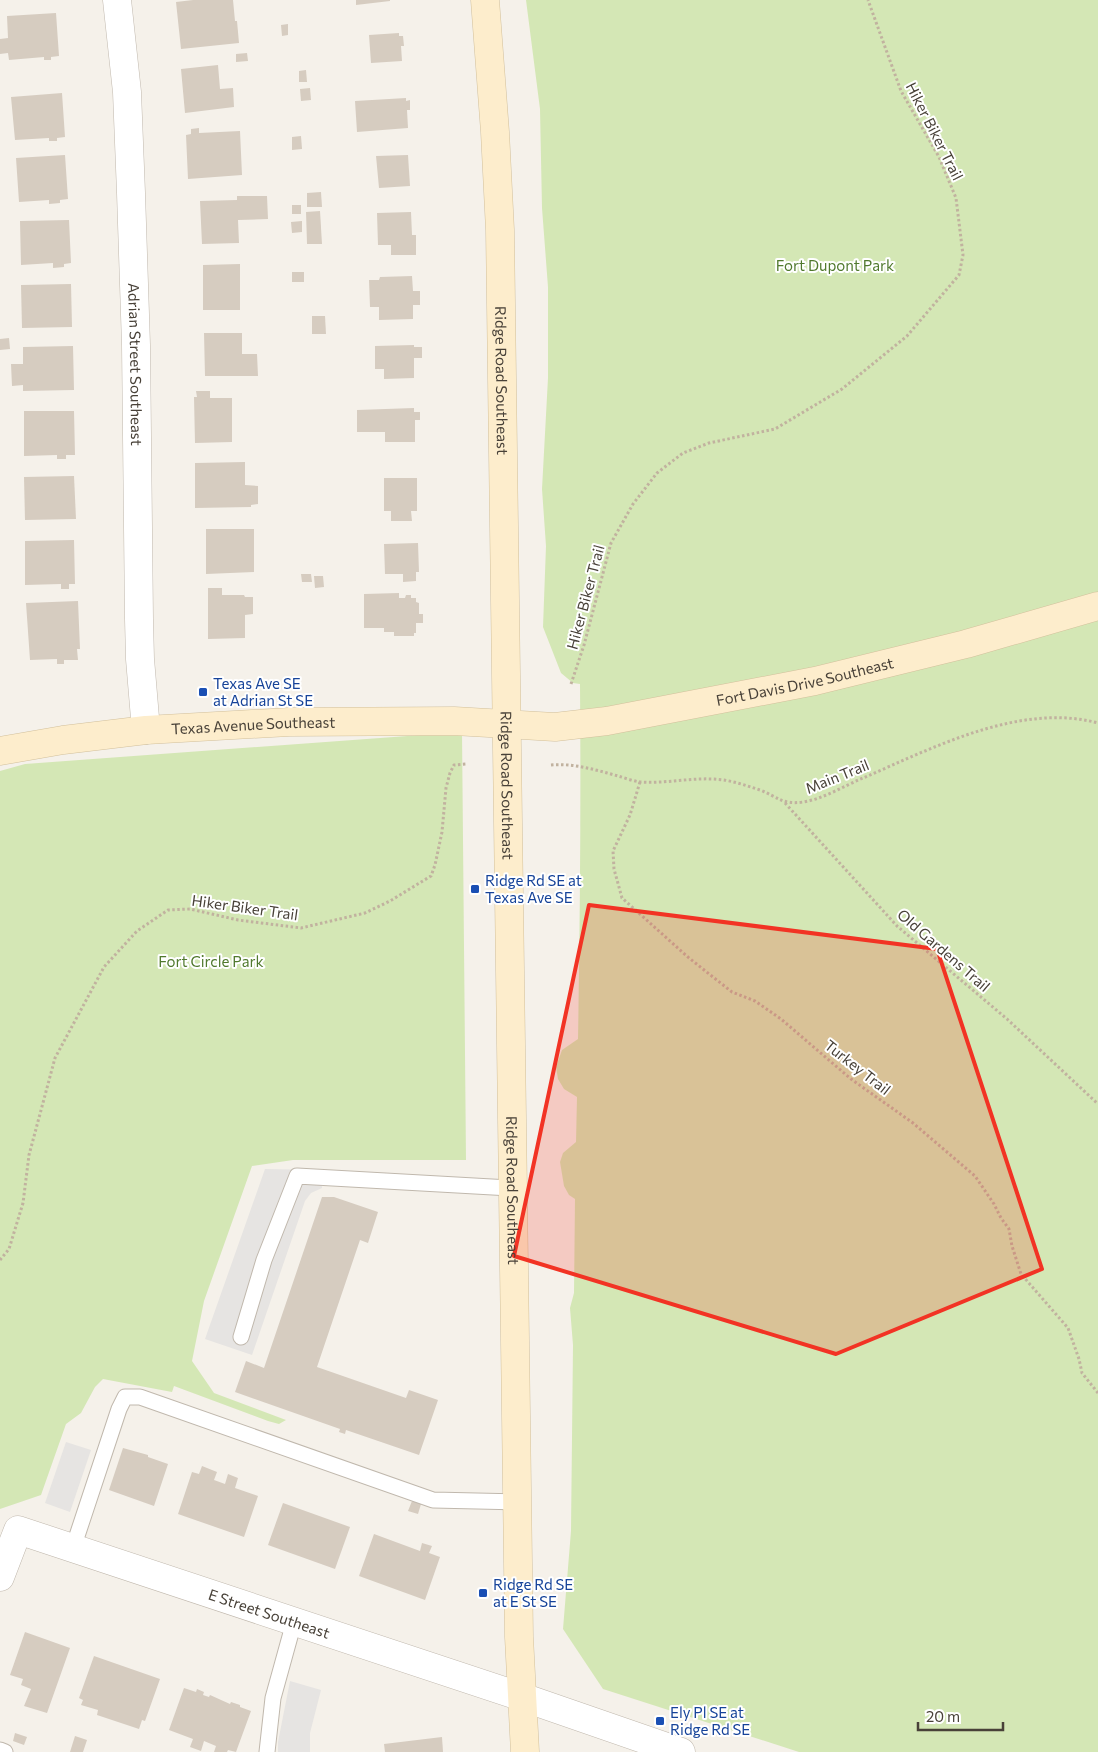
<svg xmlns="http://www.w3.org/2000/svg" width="1098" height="1752" viewBox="0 0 1098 1752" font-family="Commissioner,sans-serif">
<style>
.green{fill:#d4e7b5}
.parking{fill:#e6e4e2}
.building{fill:#d6ccc0}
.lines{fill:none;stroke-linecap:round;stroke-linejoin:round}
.service-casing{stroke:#c0b8ad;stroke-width:17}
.minor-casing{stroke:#c0b8ad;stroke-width:29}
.secondary-casing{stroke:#d2c09c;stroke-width:29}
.path{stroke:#c1b29f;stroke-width:3;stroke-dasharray:2.5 2.5;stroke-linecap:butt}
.service{stroke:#fff;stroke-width:15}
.minor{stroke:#fff;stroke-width:28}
.secondary{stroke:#fdedcc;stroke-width:28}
.marked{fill:#f23324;fill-opacity:0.2;stroke:#f23324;stroke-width:4;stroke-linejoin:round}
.transit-dot{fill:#1a4fb4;stroke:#fff;stroke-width:2}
.labels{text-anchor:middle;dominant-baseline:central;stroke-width:4;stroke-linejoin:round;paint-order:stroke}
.street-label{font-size:15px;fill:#484138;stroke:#fff}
.park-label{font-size:15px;fill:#50792d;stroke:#fff}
.transit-label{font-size:15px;fill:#164399;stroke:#fff;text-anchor:start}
</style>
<rect width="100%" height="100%" fill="#f5f1ea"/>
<g class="green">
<path d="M526,0H1098V1752H799L603,1689L563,1629L571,1531L573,1345L570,1308L574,1293L575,1199L569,1195L564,1186L560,1162L563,1153L576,1142L577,1097L564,1089L558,1079L556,1067L562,1050L578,1039C580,921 581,803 580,684L573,683L561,673L543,627L546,546L542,489L548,378V287L542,208L540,109Z"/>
<path d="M462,732L466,1160H293L252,1166L204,1301L192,1361L214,1393L286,1420L279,1424L268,1421L174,1386L172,1392L103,1379L95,1387L81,1413L66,1424L41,1495L0,1509V771L25,764Z"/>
</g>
<g class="parking">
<path d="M265,1169L321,1170L322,1188L311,1193L305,1201L252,1355L205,1339Z"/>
<path d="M66,1442L91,1450L70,1512L45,1503Z"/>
<path d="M290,1681L321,1690L310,1733V1752H278V1742Z"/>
</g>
<g class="building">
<path d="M193,0H233L235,21H237L239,43L181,49L176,2Z"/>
<path d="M356,0H390V1L356,5Z"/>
<path d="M56,13L59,56L51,57V60H44V57L9,60L8,53L0,54V39L8,38L7,16Z"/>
<path d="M288,24V35L282,36L281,25Z"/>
<path d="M399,33V36H403L404,46H401L402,61L371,63L369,35Z"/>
<path d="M247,53L248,61L236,62V54Z"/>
<path d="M218,65L220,89L233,88L234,107L185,113L181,69Z"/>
<path d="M306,70L307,82H299V71Z"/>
<path d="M310,88L311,100L301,101L300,89Z"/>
<path d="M62,93L65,137L57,138V141H49V138L15,140L11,97Z"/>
<path d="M406,98V101L410,100V110H407L408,128L357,132L355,101Z"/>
<path d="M199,128V133L240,131L242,175L188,179L186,135L191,134V129Z"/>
<path d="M301,136L302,149L292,150V137Z"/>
<path d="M65,155L68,199L60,200V203L49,204V200L19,202L16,158Z"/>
<path d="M408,155L410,186L379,188L376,156Z"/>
<path d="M321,192L322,207H307V193Z"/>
<path d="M237,196H267L268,219L238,220L239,243L202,244L200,201L237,200Z"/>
<rect x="292" y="205" width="9" height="9"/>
<path d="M320,211L322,244H307L306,212Z"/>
<path d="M411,212L412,235H416V255H391V245H378L377,213Z"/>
<path d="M69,220L71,263L64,264V267L53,268V263L21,265L20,221Z"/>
<path d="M302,221V232L292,233L291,222Z"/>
<path d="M240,264V310H203V265Z"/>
<rect x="292" y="272" width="12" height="10"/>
<path d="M412,276L413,291H420V305H413V319L379,320V307H370L369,280H379L380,277Z"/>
<path d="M71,284L72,327L22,328L21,285Z"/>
<path d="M312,316H325L326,334H312Z"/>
<path d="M204,333H242V354H257L258,376H205Z"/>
<path d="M9,338L10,349L0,350V339Z"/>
<path d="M414,345V347H422V358H414V378L384,379V369H375V346Z"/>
<path d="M73,346L74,390L23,391V385L12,386L11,364H23V347Z"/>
<path d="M196,391H210V398H232V442L195,443L194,397H197Z"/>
<path d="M414,408V412H420V420H415V442H385V432H357V410Z"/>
<path d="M24,411H74L75,455H66V459H57V455L24,456Z"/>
<path d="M245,462V485L258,486V504L251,505V507L195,508V463Z"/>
<path d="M74,476L76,519L25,520L24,477Z"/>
<path d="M384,478H417V511H411L412,521H391V511H384Z"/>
<path d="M206,529H254V572L206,574Z"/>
<path d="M74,540L75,584H69V589H61V584L25,585V541Z"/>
<path d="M418,543L419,572H416V581L403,582V574H385L384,544Z"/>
<path d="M301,574H311L312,582H302Z"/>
<path d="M314,576H323L324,587L315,588Z"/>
<path d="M208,588H222V595H244L245,597H253V614L245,615V638L208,639Z"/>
<path d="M399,593V598H405L406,595H411V598H416V602L419,603V614H423V623H416V633H414V636H394V632H384V628H364V594Z"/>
<path d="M78,601L80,649H77L78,660H64V664H57V659L30,660L26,603Z"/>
<path d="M322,1197H334L378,1212L368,1243L360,1240L317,1367L406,1398L409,1390L438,1400L419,1455L346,1430L345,1434L339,1432L340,1429L235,1392L246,1361L264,1368Z"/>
<path d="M123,1448L148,1455V1457L168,1464L154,1506L109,1490Z"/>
<path d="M202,1466L217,1472L214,1480L225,1484L228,1474L238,1478L235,1488L258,1496L244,1537L178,1514L192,1472L199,1474Z"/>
<path d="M412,1501L421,1504L418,1514L408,1511Z"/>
<path d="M283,1503L350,1527L335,1569L268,1545Z"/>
<path d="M374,1534L420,1551L422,1543L432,1546L429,1553L440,1557L425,1600L359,1576Z"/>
<path d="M25,1632L70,1648L47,1713L24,1706L31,1689L21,1685L23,1679L10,1675Z"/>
<path d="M94,1656L160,1679L145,1721L142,1720L139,1729L97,1715L98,1710L81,1705L83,1700L79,1698Z"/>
<path d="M184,1688L196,1692L197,1689L204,1692L203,1695L209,1697L210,1695L230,1704L231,1702L240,1705V1707L251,1711L236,1752L228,1750L227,1752H214L216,1746L204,1741L201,1751L190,1747L193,1739L169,1730Z"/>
<path d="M15,1733L27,1737L24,1745L13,1741Z"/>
<path d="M75,1736L87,1740L83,1752H70Z"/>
<path d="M442,1737L443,1752H385L384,1744Z"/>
</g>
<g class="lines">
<defs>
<g id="service">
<path d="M241,1337L264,1260L297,1176L512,1188"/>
<path d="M73,1548L119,1409L125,1397H140L433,1500L517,1502"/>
<path d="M0,1750L5,1752"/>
<path d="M267,1752L273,1698L294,1622"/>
</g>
<g id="minor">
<path id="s1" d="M117,0L127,92L131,193L136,345L139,619L140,659L146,730"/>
<path id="s2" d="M0,1577L18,1530L522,1697L681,1752"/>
</g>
<g id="secondary">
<path id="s3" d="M485,0L495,132L500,230L519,1637L525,1752"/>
<path id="s4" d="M0,751L63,740L146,730L289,722L454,721L555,727L607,721L815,681L966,644L1098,606"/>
</g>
</defs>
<use href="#service" class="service-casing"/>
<use href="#minor" class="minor-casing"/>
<use href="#secondary" class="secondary-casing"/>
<g class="path">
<path d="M571,684L584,645L611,543L633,504L657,473L683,453L709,443L775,429L842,389L907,336L959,275L963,255L956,198L939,157L901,91L868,0"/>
<path d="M551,765C574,763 596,770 618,776C625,778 633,781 640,782C668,784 696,776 724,780C736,782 748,786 760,790C778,797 782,805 803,802C823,799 844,786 863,778C933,748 1020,702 1098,723"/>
<path d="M640,782L630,815L613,851L614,869L622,898L689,958L732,992L755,1001L781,1019L851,1079L913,1123L975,1176L994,1204L1001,1218L1009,1229L1012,1246L1021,1274L1068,1328L1079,1359L1082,1373L1098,1393"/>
<path d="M785,803L897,926L1007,1019L1098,1104"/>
<path d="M0,1260L9,1249L23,1203L29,1155L55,1058L104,967L137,931L168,910L190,909L238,920L301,928L365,913L390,901L431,876L435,865L442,832L446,788L450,773L454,765L466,764"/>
</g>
<use href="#service" class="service"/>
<use href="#minor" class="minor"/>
<use href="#secondary" class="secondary"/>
</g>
<path class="marked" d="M589,905L937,949L1042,1269L836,1354L514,1256Z"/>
<g class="transit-dot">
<rect x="198" y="687" width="10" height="10" rx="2.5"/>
<rect x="470" y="884" width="10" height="10" rx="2.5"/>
<rect x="478" y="1588" width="10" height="10" rx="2.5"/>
<rect x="655" y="1716" width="10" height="10" rx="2.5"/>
</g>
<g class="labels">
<g class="street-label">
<text transform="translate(935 131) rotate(63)">Hiker Biker Trail</text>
<text stroke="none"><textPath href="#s1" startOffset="365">Adrian Street Southeast</textPath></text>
<text stroke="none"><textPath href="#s3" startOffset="381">Ridge Road Southeast</textPath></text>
<text transform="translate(585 597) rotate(-75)">Hiker Biker Trail</text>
<text stroke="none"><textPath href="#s4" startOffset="811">Fort Davis Drive Southeast</textPath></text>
<text stroke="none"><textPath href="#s4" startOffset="255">Texas Avenue Southeast</textPath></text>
<text transform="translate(837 776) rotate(-22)">Main Trail</text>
<text stroke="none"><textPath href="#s3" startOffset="786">Ridge Road Southeast</textPath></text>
<text transform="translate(245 907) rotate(8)">Hiker Biker Trail</text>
<text transform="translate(944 950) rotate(41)">Old Gardens Trail</text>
<text transform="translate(858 1067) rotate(38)">Turkey Trail</text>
<text stroke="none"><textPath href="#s3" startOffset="1191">Ridge Road Southeast</textPath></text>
<text stroke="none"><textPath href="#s2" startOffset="315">E Street Southeast</textPath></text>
</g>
<g class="park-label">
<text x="835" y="265">Fort Dupont Park</text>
<text x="211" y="961">Fort Circle Park</text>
</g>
<g class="transit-label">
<text x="213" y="683">Texas Ave SE<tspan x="213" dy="17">at Adrian St SE</tspan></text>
<text x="485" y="880">Ridge Rd SE at<tspan x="485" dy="17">Texas Ave SE</tspan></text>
<text x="493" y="1584">Ridge Rd SE<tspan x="493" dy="17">at E St SE</tspan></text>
<text x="670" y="1712">Ely Pl SE at<tspan x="670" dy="17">Ridge Rd SE</tspan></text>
</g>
</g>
<path d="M918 1722v8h85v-8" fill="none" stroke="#484138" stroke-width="2.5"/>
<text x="926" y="1722" font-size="15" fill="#484138" stroke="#ffffff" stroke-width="4" paint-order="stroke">20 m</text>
</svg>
